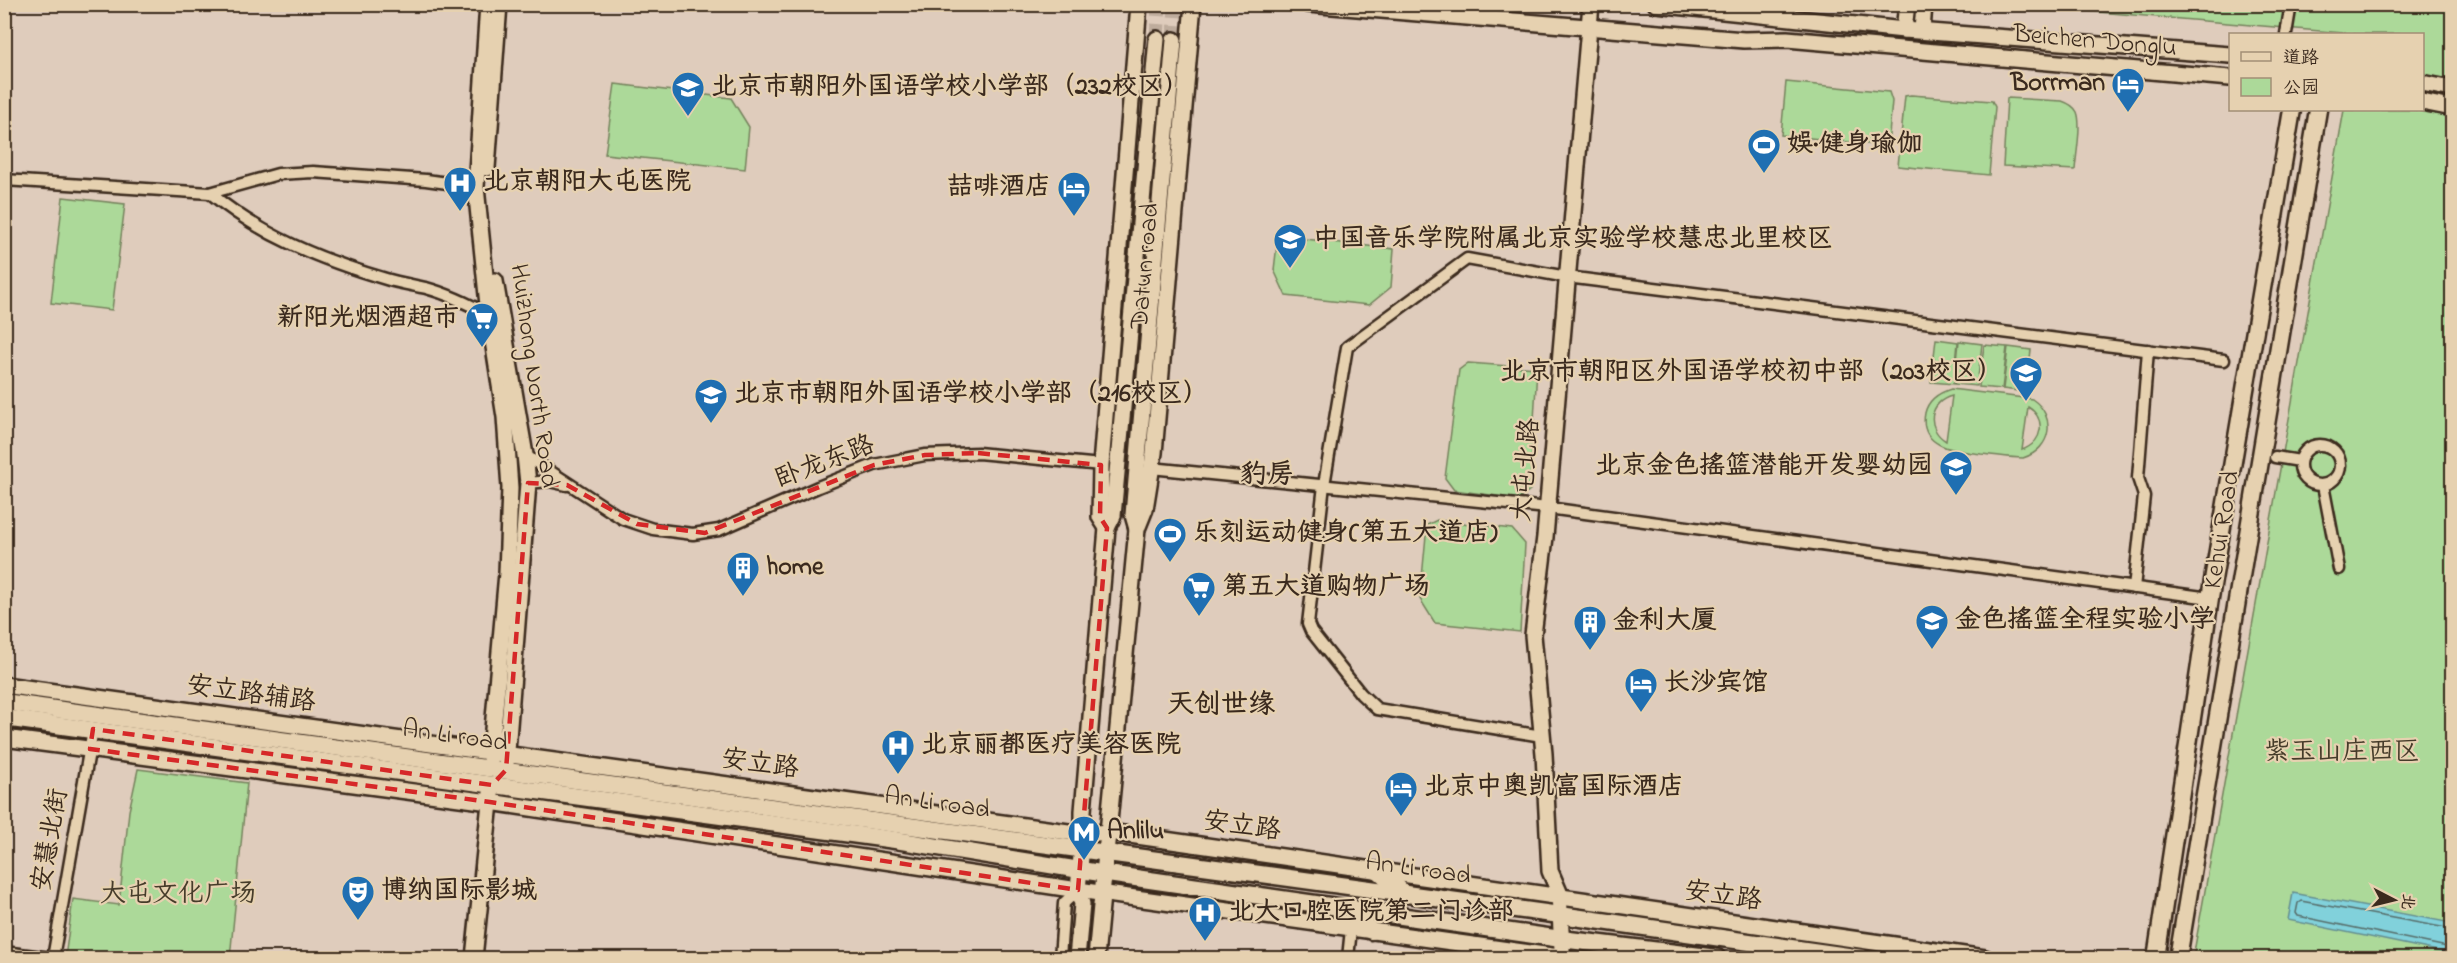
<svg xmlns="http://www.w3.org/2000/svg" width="2457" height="963" viewBox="0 0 2457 963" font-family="'Indie Flower','LXGW WenKai TC',sans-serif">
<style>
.green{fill:#acd999;stroke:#74825c;stroke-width:1.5;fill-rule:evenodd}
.water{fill:#81d1db;stroke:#658e8f;stroke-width:1.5}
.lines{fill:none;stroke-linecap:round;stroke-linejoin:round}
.shore{stroke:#576d6a;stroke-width:1.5}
.secondary-tunnel{stroke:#beac9c;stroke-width:15;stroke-dasharray:15 8;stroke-linecap:butt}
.street-casing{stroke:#3b2a1e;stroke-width:15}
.secondary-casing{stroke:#3b2a1e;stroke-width:20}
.primary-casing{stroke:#3b2a1e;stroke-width:21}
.street{stroke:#e6d1b0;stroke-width:10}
.secondary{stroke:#e6d1b0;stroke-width:15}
.primary{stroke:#e6d1b0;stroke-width:16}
.marked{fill:none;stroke:#d62828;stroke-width:4.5;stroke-dasharray:12 8;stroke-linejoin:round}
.labels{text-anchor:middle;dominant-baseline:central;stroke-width:4.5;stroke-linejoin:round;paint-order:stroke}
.street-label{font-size:26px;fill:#3b2a1e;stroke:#e6d1b0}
.poi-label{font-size:26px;font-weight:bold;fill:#3b2a1e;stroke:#e6d1b0;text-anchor:start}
.park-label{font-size:26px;fill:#463c2a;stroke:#e6d1b0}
.neighbourhood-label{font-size:27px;font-weight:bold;fill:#3b2a1e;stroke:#e6d1b0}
</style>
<rect width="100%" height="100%" fill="#dfccbc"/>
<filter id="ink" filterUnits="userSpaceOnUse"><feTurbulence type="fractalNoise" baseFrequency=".0167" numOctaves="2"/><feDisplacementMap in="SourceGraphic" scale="12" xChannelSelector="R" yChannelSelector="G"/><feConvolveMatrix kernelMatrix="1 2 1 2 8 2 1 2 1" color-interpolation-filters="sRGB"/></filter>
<g filter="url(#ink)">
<g class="green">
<path d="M2017,5H2452V958H2193L2344,110H2422V34H2355Z"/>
<path d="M1786,82L1889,92L1892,101L1888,146L1781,135Z"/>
<path d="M615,84L731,98L749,127L745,169L605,154Z"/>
<path d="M1911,95L1992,101L1995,107L1989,175L1898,166L1905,96Z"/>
<path d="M2007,98L2062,101C2068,103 2074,106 2077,112C2082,125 2076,155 2075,170L2003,166Z"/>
<path d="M63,197L125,204L112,310L51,303Z"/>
<path d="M1278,236L1394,249L1391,287L1369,305L1286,296L1274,270Z"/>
<path d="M1936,339L1958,342L1954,384L1931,382Z"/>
<path d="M1959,341L1982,344L1977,386L1955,384Z"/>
<path d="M1984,345L2007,347L2002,389L1979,387Z"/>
<path d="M2008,347L2031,350L2026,392L2003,389Z"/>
<path d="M1468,363L1537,368L1530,490L1519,499L1454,490L1445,478L1459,370Z"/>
<path d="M1951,389L2032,399C2057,416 2052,449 2023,458C2009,458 1995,455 1981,454C1957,451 1918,448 1925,413C1928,400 1938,393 1951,389ZM1952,396L1946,441C1926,429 1928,402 1952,396ZM2028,407C2047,419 2043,442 2022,450Z"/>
<path d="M1437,520L1512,529L1525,544L1520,632L1435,623L1420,599L1427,525Z"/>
<path d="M138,769L247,783L230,958H65L73,899L119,905L129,811Z"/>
</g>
<path class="water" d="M2293,893L2452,923V954L2288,920Z"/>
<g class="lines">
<path class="shore" d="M2452,929L2301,901L2298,903L2296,913L2298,916L2452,948"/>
<g class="secondary-tunnel">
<path d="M1157,39L1159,4"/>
<path d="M1174,40L1176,4"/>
</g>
<defs>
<g id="street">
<path d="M2286,34L2291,4"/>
<path d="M4,180L210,193L278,174L313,172L426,180L476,187"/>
<path d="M210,193C262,236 321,260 386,279C399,283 413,285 426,288C448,294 469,304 489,315"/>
<circle cx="2320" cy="465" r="20"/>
<path d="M525,455L623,519L653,529L693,534L719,530L818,487L874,465L925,455L978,453L1101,465"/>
<path d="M2275,457L2300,461"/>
<path d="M1151,468L1548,508L2210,598"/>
<path d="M528,483L549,481L567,485"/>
<path d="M2323,485L2339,569"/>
<path d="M2134,588L2144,496L2138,478L2148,350"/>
<path d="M1542,736L1377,709L1361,694L1311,631L1308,624L1324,485L1347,347L1467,259L1567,277L2224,360"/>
<path d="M4,952L51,958"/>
<path d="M53,958L93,729"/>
<path d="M1060,958L1064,903L1078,890"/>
<path d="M1348,958L1351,929"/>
</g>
<g id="secondary">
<path d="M488,4L476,187L489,315L505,417L510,488L507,573L490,763"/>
<path d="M1308,4L1744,40L1787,39L2230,78"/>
<path d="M1656,4L1904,30L2230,55"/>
<path d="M1904,30L1907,4"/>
<path d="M1922,31L1924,4"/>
<path d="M2422,83L2452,89"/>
<path d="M2422,102L2452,108"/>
<path d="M487,168L499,4"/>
<path d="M495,281L525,455L528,483L506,764"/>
<path d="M1107,528L1100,517L1101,465L1139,4"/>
<path d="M1137,529L1133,515L1174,40"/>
<path d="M4,685L1083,834L1109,832L1985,958"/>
<path d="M4,738L490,802L1078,890L1566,958"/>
<path d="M1562,950L1559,892L1550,871L1544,754L1533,635L1545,537L1591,4"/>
<path d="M474,958L491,793"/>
<path d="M1077,958L1082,904L1078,890L1083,834V811L1107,528L1113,516L1157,39"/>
<path d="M1096,958L1137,529L1145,509L1154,453L1193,4"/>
</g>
<g id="primary">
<path d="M4,702L1560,915L1862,958"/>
<path d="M4,718L895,840L1080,870L1561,939L1717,958"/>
<path d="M1379,871L1405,894"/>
<path d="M1352,908L1371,931"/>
<path d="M2156,958L2210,598L2292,110"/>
<path d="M2178,958L2318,110"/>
</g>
</defs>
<use href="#street" class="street-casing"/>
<use href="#secondary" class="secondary-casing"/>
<use href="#primary" class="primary-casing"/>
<use href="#street" class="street"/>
<use href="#secondary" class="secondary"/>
<use href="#primary" class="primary"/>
</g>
</g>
<path class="marked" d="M978,453L1101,465L1100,517L1107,528L1078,890L490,802L90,749L93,729L492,785L506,770L528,483L567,485L637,524L705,533L874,465L925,455Z"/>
<defs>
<symbol id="hotel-pin" viewBox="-11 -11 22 30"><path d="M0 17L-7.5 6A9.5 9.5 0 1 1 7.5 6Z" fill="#1f6fb2" stroke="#e6d1b0"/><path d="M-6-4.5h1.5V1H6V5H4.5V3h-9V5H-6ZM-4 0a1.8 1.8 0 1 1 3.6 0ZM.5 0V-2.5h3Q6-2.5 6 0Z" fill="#fff"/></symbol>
<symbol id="school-pin" viewBox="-11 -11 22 30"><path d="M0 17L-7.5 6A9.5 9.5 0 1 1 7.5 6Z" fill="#1f6fb2" stroke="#e6d1b0"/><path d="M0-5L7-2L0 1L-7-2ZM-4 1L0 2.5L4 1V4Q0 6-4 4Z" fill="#fff"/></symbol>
<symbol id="stadium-pin" viewBox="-11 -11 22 30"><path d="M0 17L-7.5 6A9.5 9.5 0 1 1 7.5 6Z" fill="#1f6fb2" stroke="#e6d1b0"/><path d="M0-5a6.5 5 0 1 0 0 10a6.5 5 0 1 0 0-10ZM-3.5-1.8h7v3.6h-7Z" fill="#fff"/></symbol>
<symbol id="hospital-pin" viewBox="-11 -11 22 30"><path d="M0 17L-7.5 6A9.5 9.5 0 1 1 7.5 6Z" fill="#1f6fb2" stroke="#e6d1b0"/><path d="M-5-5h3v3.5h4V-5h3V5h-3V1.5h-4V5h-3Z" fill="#fff"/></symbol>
<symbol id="supermarket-pin" viewBox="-11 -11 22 30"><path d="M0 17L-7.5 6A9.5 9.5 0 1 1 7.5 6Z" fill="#1f6fb2" stroke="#e6d1b0"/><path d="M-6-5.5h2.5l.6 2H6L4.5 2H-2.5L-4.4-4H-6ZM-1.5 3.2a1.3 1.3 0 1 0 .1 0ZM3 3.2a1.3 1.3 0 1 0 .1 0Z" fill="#fff"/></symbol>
<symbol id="building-pin" viewBox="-11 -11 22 30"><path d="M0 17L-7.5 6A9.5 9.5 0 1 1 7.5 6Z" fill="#1f6fb2" stroke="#e6d1b0"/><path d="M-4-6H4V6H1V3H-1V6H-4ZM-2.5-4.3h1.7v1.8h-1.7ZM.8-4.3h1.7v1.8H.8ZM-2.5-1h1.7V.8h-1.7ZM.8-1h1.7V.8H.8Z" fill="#fff"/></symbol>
<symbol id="metro-pin" viewBox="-11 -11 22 30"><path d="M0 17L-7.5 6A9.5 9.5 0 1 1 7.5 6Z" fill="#1f6fb2" stroke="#e6d1b0"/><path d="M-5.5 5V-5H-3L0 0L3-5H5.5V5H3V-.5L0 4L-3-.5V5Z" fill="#fff"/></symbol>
<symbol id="theatre-pin" viewBox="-11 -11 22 30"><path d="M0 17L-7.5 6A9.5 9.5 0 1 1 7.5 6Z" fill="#1f6fb2" stroke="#e6d1b0"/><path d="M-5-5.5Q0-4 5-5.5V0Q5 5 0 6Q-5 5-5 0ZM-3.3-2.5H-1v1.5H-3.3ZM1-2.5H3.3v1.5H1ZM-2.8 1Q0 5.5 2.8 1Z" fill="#fff"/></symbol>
</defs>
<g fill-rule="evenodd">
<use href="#hotel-pin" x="2109" y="65" width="38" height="52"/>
<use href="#school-pin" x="669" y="69" width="38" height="52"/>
<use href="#stadium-pin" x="1745" y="126" width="38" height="52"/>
<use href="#hospital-pin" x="441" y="164" width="38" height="52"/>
<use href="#hotel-pin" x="1055" y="169" width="38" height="52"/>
<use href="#school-pin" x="1271" y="221" width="38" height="52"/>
<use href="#supermarket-pin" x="463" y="300" width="38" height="52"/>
<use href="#school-pin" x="2007" y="354" width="38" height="52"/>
<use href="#school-pin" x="692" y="376" width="38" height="52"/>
<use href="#school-pin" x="1937" y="448" width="38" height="52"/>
<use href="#stadium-pin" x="1151" y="515" width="38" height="52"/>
<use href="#building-pin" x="724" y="549" width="38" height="52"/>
<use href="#supermarket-pin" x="1180" y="569" width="38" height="52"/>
<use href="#school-pin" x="1913" y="602" width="38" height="52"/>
<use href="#building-pin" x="1571" y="603" width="38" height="52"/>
<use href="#hotel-pin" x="1622" y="665" width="38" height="52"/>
<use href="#hospital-pin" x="879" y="727" width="38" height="52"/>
<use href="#hotel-pin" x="1382" y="769" width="38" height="52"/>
<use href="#metro-pin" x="1065" y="813" width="38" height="52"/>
<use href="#theatre-pin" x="339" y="873" width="38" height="52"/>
<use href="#hospital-pin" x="1186" y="894" width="38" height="52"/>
</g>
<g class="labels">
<g class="street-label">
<text transform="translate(2095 42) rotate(5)">Beichen Donglu</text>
<text transform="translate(1146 266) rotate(-85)">Datun road</text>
<text transform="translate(533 376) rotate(82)">Huizhong North Road</text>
<text transform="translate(825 463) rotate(-21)">卧龙东路</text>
<text transform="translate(1527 470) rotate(-85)">大屯北路</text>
<text transform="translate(2223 530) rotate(-81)">Kehui Road</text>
<text transform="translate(251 695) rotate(8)">安立路辅路</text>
<text transform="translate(455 737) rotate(8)">An Li road</text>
<text transform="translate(760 765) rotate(8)">安立路</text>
<text transform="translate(937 804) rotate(8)">An Li road</text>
<text transform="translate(1242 827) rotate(8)">安立路</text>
<text transform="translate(51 840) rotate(-80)">安慧北街</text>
<text transform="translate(1418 870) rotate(8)">An Li road</text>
<text transform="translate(1723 897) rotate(8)">安立路</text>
</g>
<g class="poi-label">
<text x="2105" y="84" text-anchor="end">Borrman</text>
<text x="711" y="88">北京市朝阳外国语学校小学部（232校区）</text>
<text x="1787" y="145">娱·健身瑜伽</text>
<text x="483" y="183">北京朝阳大屯医院</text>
<text x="1051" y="188" text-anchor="end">喆啡酒店</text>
<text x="1313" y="240">中国音乐学院附属北京实验学校慧忠北里校区</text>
<text x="459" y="319" text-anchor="end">新阳光烟酒超市</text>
<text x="2003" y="373" text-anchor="end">北京市朝阳区外国语学校初中部（203校区）</text>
<text x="734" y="395">北京市朝阳外国语学校小学部（216校区）</text>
<text x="1933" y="467" text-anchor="end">北京金色摇篮潜能开发婴幼园</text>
<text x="1193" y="534">乐刻运动健身(第五大道店)</text>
<text x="766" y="568">home</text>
<text x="1222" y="588">第五大道购物广场</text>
<text x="1955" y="621">金色摇篮全程实验小学</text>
<text x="1613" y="622">金利大厦</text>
<text x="1664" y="684">长沙宾馆</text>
<text x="921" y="746">北京丽都医疗美容医院</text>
<text x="1424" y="788">北京中奥凯富国际酒店</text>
<text x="1107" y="832">Anlilu</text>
<text x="381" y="892">博纳国际影城</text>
<text x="1228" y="913">北大口腔医院第二门诊部</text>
</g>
<g class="park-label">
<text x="2342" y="753">紫玉山庄西区</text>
<text x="178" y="895">大屯文化广场</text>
</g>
<g class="neighbourhood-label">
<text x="1267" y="475">豹房</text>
<text x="1221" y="705">天创世缘</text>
</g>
</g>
<rect width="2457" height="963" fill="none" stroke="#e6d1b0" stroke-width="24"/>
<rect x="12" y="12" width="2433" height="939" fill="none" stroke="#3b2a1e" stroke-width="2" filter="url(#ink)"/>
<rect x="2229" y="33" width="195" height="78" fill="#e6d1b0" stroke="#a28e76" stroke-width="1.5"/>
<rect x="2241" y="52" width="30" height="9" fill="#e6d1b0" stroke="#a28e76" stroke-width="1.5"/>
<text x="2283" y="63" font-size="18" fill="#3b2a1e">道路</text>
<rect x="2241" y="78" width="30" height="18" fill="#acd999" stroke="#a28e76" stroke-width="1.5"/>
<text x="2283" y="93" font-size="18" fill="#3b2a1e">公园</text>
<g transform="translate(2394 900) rotate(97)" stroke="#e6d1b0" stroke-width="4.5" paint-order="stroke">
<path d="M0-4.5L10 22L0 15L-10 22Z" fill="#3b2a1e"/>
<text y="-9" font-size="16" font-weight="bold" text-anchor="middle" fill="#3b2a1e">北</text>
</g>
</svg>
